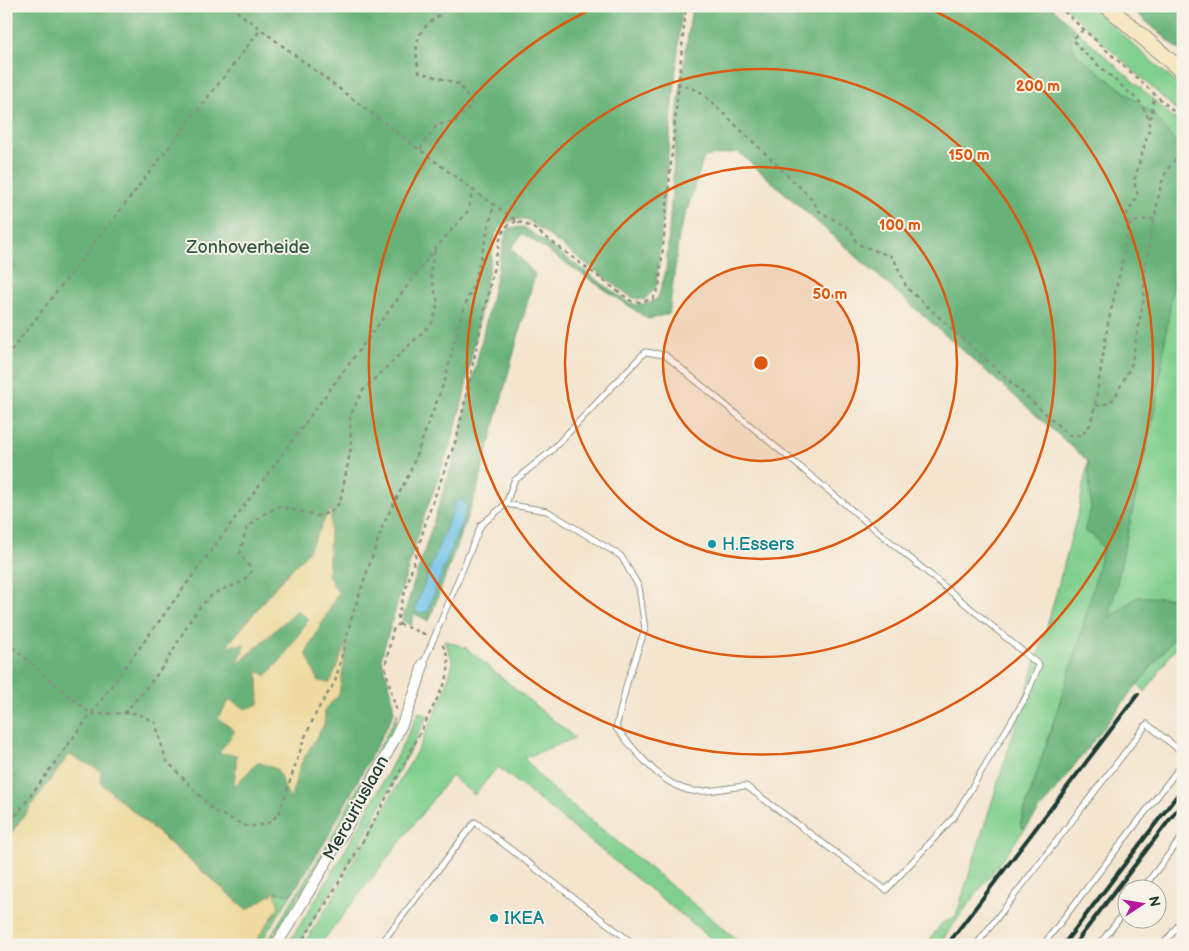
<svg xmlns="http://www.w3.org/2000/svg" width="1189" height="951" viewBox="0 0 1189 951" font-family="'Balsamiq Sans',sans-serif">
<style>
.green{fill:#80cf8e;stroke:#508661}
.forest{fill:#68b279;stroke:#447856;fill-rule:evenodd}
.sand{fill:#eeda9e;stroke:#868c69}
.water{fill:#6bc0e8;stroke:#457e8e}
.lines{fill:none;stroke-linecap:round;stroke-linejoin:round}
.service-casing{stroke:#8a9182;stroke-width:7}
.minor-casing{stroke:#8a9182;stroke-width:12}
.secondary-casing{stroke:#8a9182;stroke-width:17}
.path{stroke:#8a9182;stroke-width:2.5;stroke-dasharray:4 4;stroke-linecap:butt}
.service{stroke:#fff;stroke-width:5}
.minor{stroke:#fff;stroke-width:10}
.secondary{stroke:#f7e8c3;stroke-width:15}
.rail{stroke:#1f3d34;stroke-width:4}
.ring{fill:none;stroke:#de580e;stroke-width:2.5}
.culture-dot{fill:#0f9aa8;stroke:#f7f3e8;stroke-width:2}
.labels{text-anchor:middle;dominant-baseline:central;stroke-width:4;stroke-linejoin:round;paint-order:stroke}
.park-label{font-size:18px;fill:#325a46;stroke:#f7f3e8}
.culture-label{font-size:18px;fill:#0d838f;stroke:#f7f3e8;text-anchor:start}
.street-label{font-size:18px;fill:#1f3d34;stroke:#f7f3e8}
.centre{fill:#de580e;stroke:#f7f3e8;stroke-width:2.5}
.ring-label{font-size:15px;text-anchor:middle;font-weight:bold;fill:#de580e;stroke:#f7f3e8;stroke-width:4;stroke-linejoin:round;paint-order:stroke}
</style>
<rect width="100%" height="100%" fill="#f7f3e8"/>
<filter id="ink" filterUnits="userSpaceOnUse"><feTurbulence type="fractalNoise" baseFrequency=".02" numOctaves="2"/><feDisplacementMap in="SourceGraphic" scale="10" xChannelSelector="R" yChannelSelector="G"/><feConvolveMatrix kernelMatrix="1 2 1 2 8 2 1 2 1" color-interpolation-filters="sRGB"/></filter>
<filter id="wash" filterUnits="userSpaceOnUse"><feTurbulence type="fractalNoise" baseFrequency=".0096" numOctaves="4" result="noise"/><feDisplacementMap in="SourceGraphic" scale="20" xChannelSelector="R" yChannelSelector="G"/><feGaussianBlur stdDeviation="1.12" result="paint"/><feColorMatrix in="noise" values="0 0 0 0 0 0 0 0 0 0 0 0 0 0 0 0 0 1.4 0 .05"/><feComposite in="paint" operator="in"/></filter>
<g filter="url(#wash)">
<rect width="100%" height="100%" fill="#f4e5cf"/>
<g class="green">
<path d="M1064,6H1090L1183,89V112L1176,110Z"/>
<path d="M1074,28L1183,126V152L1153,114L1076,54L1071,42Z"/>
<path d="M1181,228L1183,592L1181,591L1172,598L1137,597L1109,619L1156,403Z"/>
<path d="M1088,461L1091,509L1084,531L1094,536L1104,548L1078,646L1020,825L1025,829L938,945H926L941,924L956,916L1048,623L1079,509Z"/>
<path d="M1183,626V652L1176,647L1145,692L1138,685Z"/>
<path d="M444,640L466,648L575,738L524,758L549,786L744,945H719L498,767L474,795L451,776L320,945H303L332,899L418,749L444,694L453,662Z"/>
<path d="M419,712L428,716L354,856L298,945H287C336,870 379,792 419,712Z"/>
<path d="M398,713C394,735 380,755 369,775C338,833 304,889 268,945H265L331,838Z"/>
<path d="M275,892L291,895L259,945H253L279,908Z"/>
</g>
<g class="forest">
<path d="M6,6H682L656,287L644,300L631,297L528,220C514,217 505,222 496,233L463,400L451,443L422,522L381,658L391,690L394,713L325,842L291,895L275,892L247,910L70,755L6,840ZM331,509L328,575L338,593L306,653L318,681L330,683L346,645L339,694L325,709L324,724L301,763L290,800L277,769L258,762L234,785L237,755L219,753L235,731L218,718L229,700L246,709L259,704L258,672L266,676L282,659L309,619L297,610L239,663L245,644L228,645L278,584L308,552Z"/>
<path d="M692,6H1051L1074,28L1071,42L1076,54L1153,114L1183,152V231L1181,229L1156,403L1109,618L1137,597L1172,598L1181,591L1183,592V626L1025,829L1020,825L1078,646L1103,548L1094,536L1084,531L1091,509L1088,461L738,152L704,157L679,235L669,314L648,319L523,234L511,248L535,274L477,490L429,621L414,614L411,626L402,620L457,449L506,233L510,228L524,227L626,301C639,307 646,306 658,298L666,271L678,106Z"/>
<path d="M1128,6H1183V53Z"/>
</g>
<g class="sand">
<path d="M331,508L328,575L338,593L306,653L318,681L330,683L347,642L339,694L325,709L324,724L301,763L290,800L277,769L258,762L234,786L237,755L219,753L235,731L218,718L230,700L246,709L259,704L258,671L266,676L282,659L309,619L297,610L238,664L245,644L227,646L278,584L308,552Z"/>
<path d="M69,755L101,771V784L247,910L275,892L279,907L253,945H6V840Z"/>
</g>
<path class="water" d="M459,500L465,502L467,508L427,612L418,613L415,608L455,504Z"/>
</g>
<g filter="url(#ink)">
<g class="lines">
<defs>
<g id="service">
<path d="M423,664L481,525L506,504L547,511L621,556L639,587L645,629L627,683L616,728C635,750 661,786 692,791C706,793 730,787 746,786L886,890L954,817L1026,697L1039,665L665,355L645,352L550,452L514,481L506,504"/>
<path d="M1143,888L1183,836"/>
<path d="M380,945L475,822L635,945"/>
<path d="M976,945L1147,724L1183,753"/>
<path d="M1043,945L1183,763"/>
<path d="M1099,945L1126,910"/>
<path d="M1163,945L1183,919"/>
</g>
<path id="minor" d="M276,945C306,899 333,851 360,803C384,759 412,714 423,664"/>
<path id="secondary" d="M1107,6L1183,72"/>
</defs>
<use href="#service" class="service-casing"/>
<use href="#minor" class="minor-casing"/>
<use href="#secondary" class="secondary-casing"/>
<g class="path">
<path d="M230,6L473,190L517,221L532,227L631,301L640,302L653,299L659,288L686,6"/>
<path d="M1058,6L1183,120"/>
<path d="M1178,6L1183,12"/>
<path d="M677,83L699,91L713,103L810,197L819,211L851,230L857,244L893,257L907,288L1069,435H1082L1090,425L1095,406L1108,323L1124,255L1128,226L1127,213L1138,196L1134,181L1149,130V119L1140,102L1079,48L1073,39L1083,30"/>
<path d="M1149,118L1152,116L1154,94"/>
<path d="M420,149L437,125L456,121L472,105L459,84L419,72C416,55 413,39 427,25C435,17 439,18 447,6"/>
<path d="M1128,226L1139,220L1154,219C1160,195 1159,169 1183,154"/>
<path d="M6,357L261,29"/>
<path d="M1096,406L1109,403L1115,397L1131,366L1144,298V272L1154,219"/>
<path d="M399,624L427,635"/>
<path d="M6,642L91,714L136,713L155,722L166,760L214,811L248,827L267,824L279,814L304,739L318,709L335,682L352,616L383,525L410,472L446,377L460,319L475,281L494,205"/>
<path d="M396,710L385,667L393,630L399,624L398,615L428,515L457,437L500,239L505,227L517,221"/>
<path d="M124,713C139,697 153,681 166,662C181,640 190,613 211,596C226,584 241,589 252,570L240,554L246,529L264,514L279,506L317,516L331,512L340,502L351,448L350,416L363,390L432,323L438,303L430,272L435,250"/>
<path d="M6,829L328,392L435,249L468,211L473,190"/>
<path d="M261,945L266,938"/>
<path d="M299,945C356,861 401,771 446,681C450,665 449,656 441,642"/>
</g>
<use href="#service" class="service"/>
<use href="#minor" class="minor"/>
<use href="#secondary" class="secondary"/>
<g class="rail">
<path d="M947,945L1138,694"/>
<path d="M1063,945L1182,789"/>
<path d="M1074,945L1183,802"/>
</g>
</g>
</g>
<circle cx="761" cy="363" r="98" fill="#de580e" fill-opacity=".12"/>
<g class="ring">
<circle cx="761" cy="363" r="98"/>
<circle cx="761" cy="363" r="196"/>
<circle cx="761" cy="363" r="294"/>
<path d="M924 6A392 392 0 1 1 598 6"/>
</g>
<g class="culture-dot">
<circle cx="712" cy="544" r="5"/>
<circle cx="494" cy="918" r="5"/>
</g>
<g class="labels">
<g class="park-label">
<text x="248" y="247">Zonhoverheide</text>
</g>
<g class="culture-label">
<text x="722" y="544">H.Essers</text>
<text x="504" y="918">IKEA</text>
</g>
<g class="street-label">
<text transform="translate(356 808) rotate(-61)">Mercuriuslaan</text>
</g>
</g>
<circle cx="761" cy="363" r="8" class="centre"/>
<g class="ring-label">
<text x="1038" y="91">200 m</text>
<text x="969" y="160">150 m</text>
<text x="900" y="230">100 m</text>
<text x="830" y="299">50 m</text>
</g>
<rect width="1189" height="951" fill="none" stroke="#f7f3e8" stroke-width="25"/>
<g transform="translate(1142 904) rotate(78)"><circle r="24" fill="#f7f3e8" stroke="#a1aaa0"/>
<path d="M0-4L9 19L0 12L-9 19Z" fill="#b5179e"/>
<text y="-8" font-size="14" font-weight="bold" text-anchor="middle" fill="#1f3d34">N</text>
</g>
</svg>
